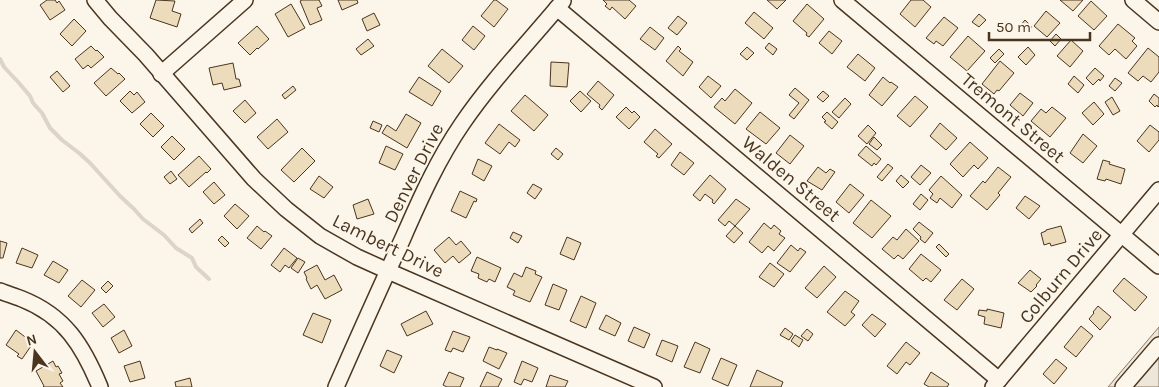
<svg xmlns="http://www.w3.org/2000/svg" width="1159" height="387" viewBox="0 0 1159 387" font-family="Karla,sans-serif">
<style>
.green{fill:#ede6d9;stroke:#887966}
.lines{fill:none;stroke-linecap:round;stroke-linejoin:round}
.stream{stroke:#dcd4c6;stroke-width:4}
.building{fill:#ecdcbc;stroke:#4a3520}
.minor-casing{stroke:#4a3520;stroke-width:18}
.minor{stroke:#fbf6e9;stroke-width:15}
.labels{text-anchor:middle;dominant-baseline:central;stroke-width:4;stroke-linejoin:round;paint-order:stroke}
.street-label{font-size:19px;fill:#4a3520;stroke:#fbf6e9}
</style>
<rect width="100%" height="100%" fill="#fbf6e9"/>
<path class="green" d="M1159,327V387H1108Z"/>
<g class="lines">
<path class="stream" d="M0,59L4,67L19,83L30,96L33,103L42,113L50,128L62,140L79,153L90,163L120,196L134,209L143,219L164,235L176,248L192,258L196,267L209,279"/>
</g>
<g class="building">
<path d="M47,0H55L57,3L59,1L65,10L50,20L40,5Z"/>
<path d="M156,0L175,1L172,11L181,14L177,27L150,18Z"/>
<path d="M302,0H319L322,6L317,8L322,20L310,25L300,1Z"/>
<path d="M338,0H357L358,3L342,10Z"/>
<path d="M494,0H496L508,9L494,27L481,16Z"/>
<path d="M603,0H629L636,6L625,19L612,7L610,10L605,6L607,4Z"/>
<path d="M767,0H786L777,9Z"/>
<path d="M911,0H923L931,7L915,27L900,14Z"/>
<path d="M1060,0H1083L1073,11Z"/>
<path d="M1091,1L1107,16L1094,30L1078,16Z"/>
<path d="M291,4L305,28L288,37L275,14Z"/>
<path d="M807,4L824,19L809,37L806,35L807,33L793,21Z"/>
<path d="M1046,11L1060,23L1047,37L1034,26Z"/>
<path d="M754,12L773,28L764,39L745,23Z"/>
<path d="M374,13L380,25L367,31L362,19Z"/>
<path d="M979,14L986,20L979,27L972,22Z"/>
<path d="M678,16L687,23L677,35L668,28Z"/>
<path d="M944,17L958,28L943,46L936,41L934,44L926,38Z"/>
<path d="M74,19L86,31L72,46L60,34Z"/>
<path d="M1025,20L1032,27L1027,33L1020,26Z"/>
<path d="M1118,24L1135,38L1132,41L1137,46L1126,59L1115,49L1109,55L1099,46Z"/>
<path d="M257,26L269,39L258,49L257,48L250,55L238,43Z"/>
<path d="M473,26L485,36L474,50L462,40Z"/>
<path d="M650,27L664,38L655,50L640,39Z"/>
<path d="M829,31L842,41L832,54L819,43Z"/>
<path d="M1056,34L1061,39L1055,46L1050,41Z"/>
<path d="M968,36L985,51L967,71L950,57Z"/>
<path d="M368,39L374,46L361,55L356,49Z"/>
<path d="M1071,40L1083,51L1070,67L1057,56Z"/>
<path d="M769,43L777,49L773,55L765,48Z"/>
<path d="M91,46L96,51L97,50L104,57L91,68L88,65L83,69L75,59Z"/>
<path d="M678,46L681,49L679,51L693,62L683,76L666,61Z"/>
<path d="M747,47L754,53L747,60L740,54Z"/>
<path d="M1028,47L1035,55L1026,65L1018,57Z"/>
<path d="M1148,48L1159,57V72L1151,82L1143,76L1138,81L1128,73Z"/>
<path d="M442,49L463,66L449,83L428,66Z"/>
<path d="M999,49L1004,54L995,63L990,58Z"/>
<path d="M858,54L875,68L865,81L847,67Z"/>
<path d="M1000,61L1014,73L999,91L997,90L994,94L982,84Z"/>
<path d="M551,62L569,63L567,87L550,86Z"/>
<path d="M233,63L236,79H239L241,86L224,90L222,83L213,85L209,68Z"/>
<path d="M111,68L118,74L119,73L125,79L106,96L94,83Z"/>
<path d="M1095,68L1104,76L1100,81L1099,79L1093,85L1086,78Z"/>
<path d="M57,71L70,86L63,92L50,77Z"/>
<path d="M708,76L721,86L711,98L699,87Z"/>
<path d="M1074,76L1084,85L1078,93L1068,84Z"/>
<path d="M419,77L441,91L432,106L409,92Z"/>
<path d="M883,77L890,83L891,82L898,87L882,106L869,95Z"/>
<path d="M1115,78L1122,83L1115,91L1109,86Z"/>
<path d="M598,81L614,95L602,110L599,107L600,105L587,94Z"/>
<path d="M293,86L296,90L285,99L282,95Z"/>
<path d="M795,88L809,100L794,119L789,115L799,103L789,95Z"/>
<path d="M735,89L752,103L735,124L714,107L722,98L725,101Z"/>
<path d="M130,91L134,95L137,92L145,102L132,113L120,101Z"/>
<path d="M580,91L591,101L581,112L570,101Z"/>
<path d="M823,91L829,96L823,102L817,97Z"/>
<path d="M1020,93L1033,103L1023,116L1010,105Z"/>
<path d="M1154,94L1159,98V106L1158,107L1157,105L1155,107L1149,101Z"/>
<path d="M525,95L548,115L534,131L511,111Z"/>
<path d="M915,96L928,107L910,127L897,116Z"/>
<path d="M1112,97L1120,111L1113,115L1105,102Z"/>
<path d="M845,98L851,104L839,118L832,112Z"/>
<path d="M245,100L256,113L245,123L233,111Z"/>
<path d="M1094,102L1104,114L1093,125L1082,113Z"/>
<path d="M626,107L632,113L634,111L640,117L629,129L616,117Z"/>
<path d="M1052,107L1066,118L1050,137L1031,121L1041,109L1046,113Z"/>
<path d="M760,112L780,128L766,144L746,129Z"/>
<path d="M827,112L838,122L832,129L824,122L826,121L822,117Z"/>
<path d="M151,113L164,126L153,137L140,124Z"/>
<path d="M406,114L421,123L407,148L382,133L387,125L396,131Z"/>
<path d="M277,119L288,132L268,149L257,137Z"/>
<path d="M373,121L382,125L379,132L370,128Z"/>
<path d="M940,123L957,138L946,150L930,136Z"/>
<path d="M499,124L520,140L515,147L509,142L500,154L485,143Z"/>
<path d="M868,125L876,133L867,144L858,136Z"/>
<path d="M1150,125L1159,132V140L1149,152L1137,141Z"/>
<path d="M655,129L672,144L659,158L656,156L658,154L644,142Z"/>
<path d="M1083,134L1097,146L1083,163L1070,153Z"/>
<path d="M790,135L804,146L790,164L776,153Z"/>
<path d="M172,136L185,149L174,160L161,147Z"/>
<path d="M874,137L882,145L877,150L869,144Z"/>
<path d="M970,142L988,158L978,169L974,165L963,177L950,164Z"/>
<path d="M386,146L403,154L395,170L379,163Z"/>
<path d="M866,146L881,159L876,165L874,163L872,166L858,155Z"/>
<path d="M302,148L315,161L294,182L281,170Z"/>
<path d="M556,148L563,154L558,160L551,154Z"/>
<path d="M680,152L694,163L684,175L671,165Z"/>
<path d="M199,156L211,169L207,173L206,172L189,187L178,175Z"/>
<path d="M478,159L492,166L484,181L472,174Z"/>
<path d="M1103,160L1110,162L1109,164L1125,169L1121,184L1106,179L1105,181L1097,179Z"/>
<path d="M888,164L893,168L882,181L877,177Z"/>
<path d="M921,165L931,173L920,185L911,177Z"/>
<path d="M818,167L826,173L830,169L835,172L822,190L807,181Z"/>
<path d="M998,167L1011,177L998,193L1000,195L987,210L970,196L983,181L985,183Z"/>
<path d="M171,171L177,179L170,184L164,177Z"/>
<path d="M710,175L726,189L714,204L712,202L713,200L705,194L700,201L693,195Z"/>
<path d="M901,175L909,182L903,188L896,181Z"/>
<path d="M319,176L333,187L324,198L310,189Z"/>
<path d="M941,176L962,195L952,208L940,198L937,203L930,198L933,194L929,190Z"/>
<path d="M214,182L225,195L214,204L203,192Z"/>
<path d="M533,184L542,189L535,199L527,193Z"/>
<path d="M850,184L864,195L849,213L836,202Z"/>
<path d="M460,191L477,199L476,202L474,201L466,218L451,211Z"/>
<path d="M921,194L928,200L920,210L913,204Z"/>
<path d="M1025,196L1040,206L1029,219L1016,208Z"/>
<path d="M368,199L374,214L357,219L353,205Z"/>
<path d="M736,199L750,209L735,226L729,221L725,226L718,220Z"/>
<path d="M871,200L891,216L872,238L853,223Z"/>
<path d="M235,204L249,216L237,229L224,216Z"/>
<path d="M200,219L203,223L192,233L189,229Z"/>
<path d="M919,222L933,233L925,243L920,239L921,237L913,229Z"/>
<path d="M764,223L771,229L774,225L781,231L779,234L785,238L774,251L768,246L762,253L749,242Z"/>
<path d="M257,226L264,232L265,231L272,236L261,249L247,238Z"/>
<path d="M735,226L743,233L734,243L726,236Z"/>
<path d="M1061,226L1066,242L1051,246L1050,243L1044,245L1041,233L1046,231V230Z"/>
<path d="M906,229L919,241L903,259L898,255L894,259L882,249L893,237L897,240Z"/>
<path d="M513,232L522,236L518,243L510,238Z"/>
<path d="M222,236L229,243L225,247L218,240Z"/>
<path d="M449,237L456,245L461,241L471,253L459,263L453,256L445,263L434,250Z"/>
<path d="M567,237L581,243L574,260L560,254Z"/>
<path d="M0,241L7,243L3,258H0Z"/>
<path d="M939,244L949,254L946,257L936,247Z"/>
<path d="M791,245L798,251L800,248L806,252L790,272L777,263Z"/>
<path d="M22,248L38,255L32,268L16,263Z"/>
<path d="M284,248L297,258L289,268L285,265L280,272L271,265Z"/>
<path d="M921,254L941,270L931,282L926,278L923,281L909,269Z"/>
<path d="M477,257L501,268L495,282L489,279L487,282L478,278L479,274L471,271Z"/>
<path d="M298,258L305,262L298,273L291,268Z"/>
<path d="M53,261L68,270L59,283L44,275Z"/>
<path d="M770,263L784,274L774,287L759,277Z"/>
<path d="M317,265L325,280L334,275L342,290L325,299L317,285L311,289L306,279L307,278L304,272Z"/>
<path d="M824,266L836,277L817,298L805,288Z"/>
<path d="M526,267L536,271L535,274L542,277L530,302L513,295L515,291L507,287L514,273L522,277Z"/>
<path d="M1030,270L1041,279L1036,285L1037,286L1031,292L1018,283Z"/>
<path d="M1124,278L1147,297L1135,311L1113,291Z"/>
<path d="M962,279L974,289L957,310L944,300Z"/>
<path d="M82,280L95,290L81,307L68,296Z"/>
<path d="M108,281L113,286L106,293L101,288Z"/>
<path d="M553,284L567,290L559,310L545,305Z"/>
<path d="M845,291L859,301L851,312L855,315L845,326L827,312Z"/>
<path d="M581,296L596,303L586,328L570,321Z"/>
<path d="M104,304L115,317L103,327L92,313Z"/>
<path d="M1098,306L1111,317L1100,330L1089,319L1094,313L1093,312Z"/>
<path d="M987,309L1004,313L1001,328L984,324L985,317L978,315L979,310L987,311Z"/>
<path d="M426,311L433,324L407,336L401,324Z"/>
<path d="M313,313L331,320L322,343L303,335Z"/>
<path d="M872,314L886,324L875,337L862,325Z"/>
<path d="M606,315L621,323L615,336L599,329Z"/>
<path d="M1081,326L1093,336L1076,357L1064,347Z"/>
<path d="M634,327L650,334L644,348L628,341Z"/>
<path d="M785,328L793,334L789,340L780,335Z"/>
<path d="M807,329L813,334L808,341L801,336Z"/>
<path d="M16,330L33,343L22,359L17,356L19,354L6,345Z"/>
<path d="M124,330L132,346L119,353L111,338Z"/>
<path d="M453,331L470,337L463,352L453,348L451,352L445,350Z"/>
<path d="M795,335L803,340L799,347L791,341Z"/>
<path d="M662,340L678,346L672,362L656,355Z"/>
<path d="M695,342L710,349L700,373L684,367Z"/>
<path d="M906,342L920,353L910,365L906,362L897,374L887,366Z"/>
<path d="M489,347L497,350V349L507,353L499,369L483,361Z"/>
<path d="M387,350L402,356L394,373L380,366Z"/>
<path d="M721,358L737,365L728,386L712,379Z"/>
<path d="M1056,359L1067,368L1054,384L1043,374Z"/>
<path d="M53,361L56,367L58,366L62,373L59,374L63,381L60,383L63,387H43L44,386L36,371Z"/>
<path d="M140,361L145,378L130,382L124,366Z"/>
<path d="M522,361L538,368L532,382L524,379L521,385L514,382Z"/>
<path d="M757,370L783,382L781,387H750Z"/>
<path d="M449,372L464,378L460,387H447L443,385Z"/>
<path d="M487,372L502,379L498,387H480Z"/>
<path d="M931,372L949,384L947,387H929L924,384Z"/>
<path d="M550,375L568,381L565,387H546Z"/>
<path d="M190,378L192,387H176L175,382Z"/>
</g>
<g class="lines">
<defs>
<g id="minor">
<path d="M95,0L110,18L146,55L254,179L286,209L320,236L357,257L388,271L654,387"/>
<path d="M842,0L1159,266"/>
<path d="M1133,0L1159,22"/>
<path d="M557,8L999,380"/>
<path d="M161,74L245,0"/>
<path d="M0,291C7,294 15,296 22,299C65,316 83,346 100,387"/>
<path d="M336,387C358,337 380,288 403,238C420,199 438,159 462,124C492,80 529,42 563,1"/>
<path d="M993,387L1159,190"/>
<path d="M1123,387L1159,345"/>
</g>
</defs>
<use href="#minor" class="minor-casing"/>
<use href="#minor" class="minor"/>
</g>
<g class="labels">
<g class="street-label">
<text transform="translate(1013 118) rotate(40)">Tremont Street</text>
<text transform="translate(414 173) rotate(-63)">Denver Drive</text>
<text transform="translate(791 179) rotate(40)">Walden Street</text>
<text transform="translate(388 246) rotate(26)">Lambert Drive</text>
<text transform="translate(1061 276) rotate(-50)">Colburn Drive</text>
</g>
</g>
<g transform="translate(35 352) rotate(344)" stroke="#fbf6e9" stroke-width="4" paint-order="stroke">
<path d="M0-4L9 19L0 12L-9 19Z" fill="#4a3520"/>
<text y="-8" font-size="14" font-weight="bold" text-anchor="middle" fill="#4a3520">N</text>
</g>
<path d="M989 32v8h101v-8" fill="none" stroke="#4a3520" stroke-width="2.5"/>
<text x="996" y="32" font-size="15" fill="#4a3520" stroke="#fbf6e9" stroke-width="4" paint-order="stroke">50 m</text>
</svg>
